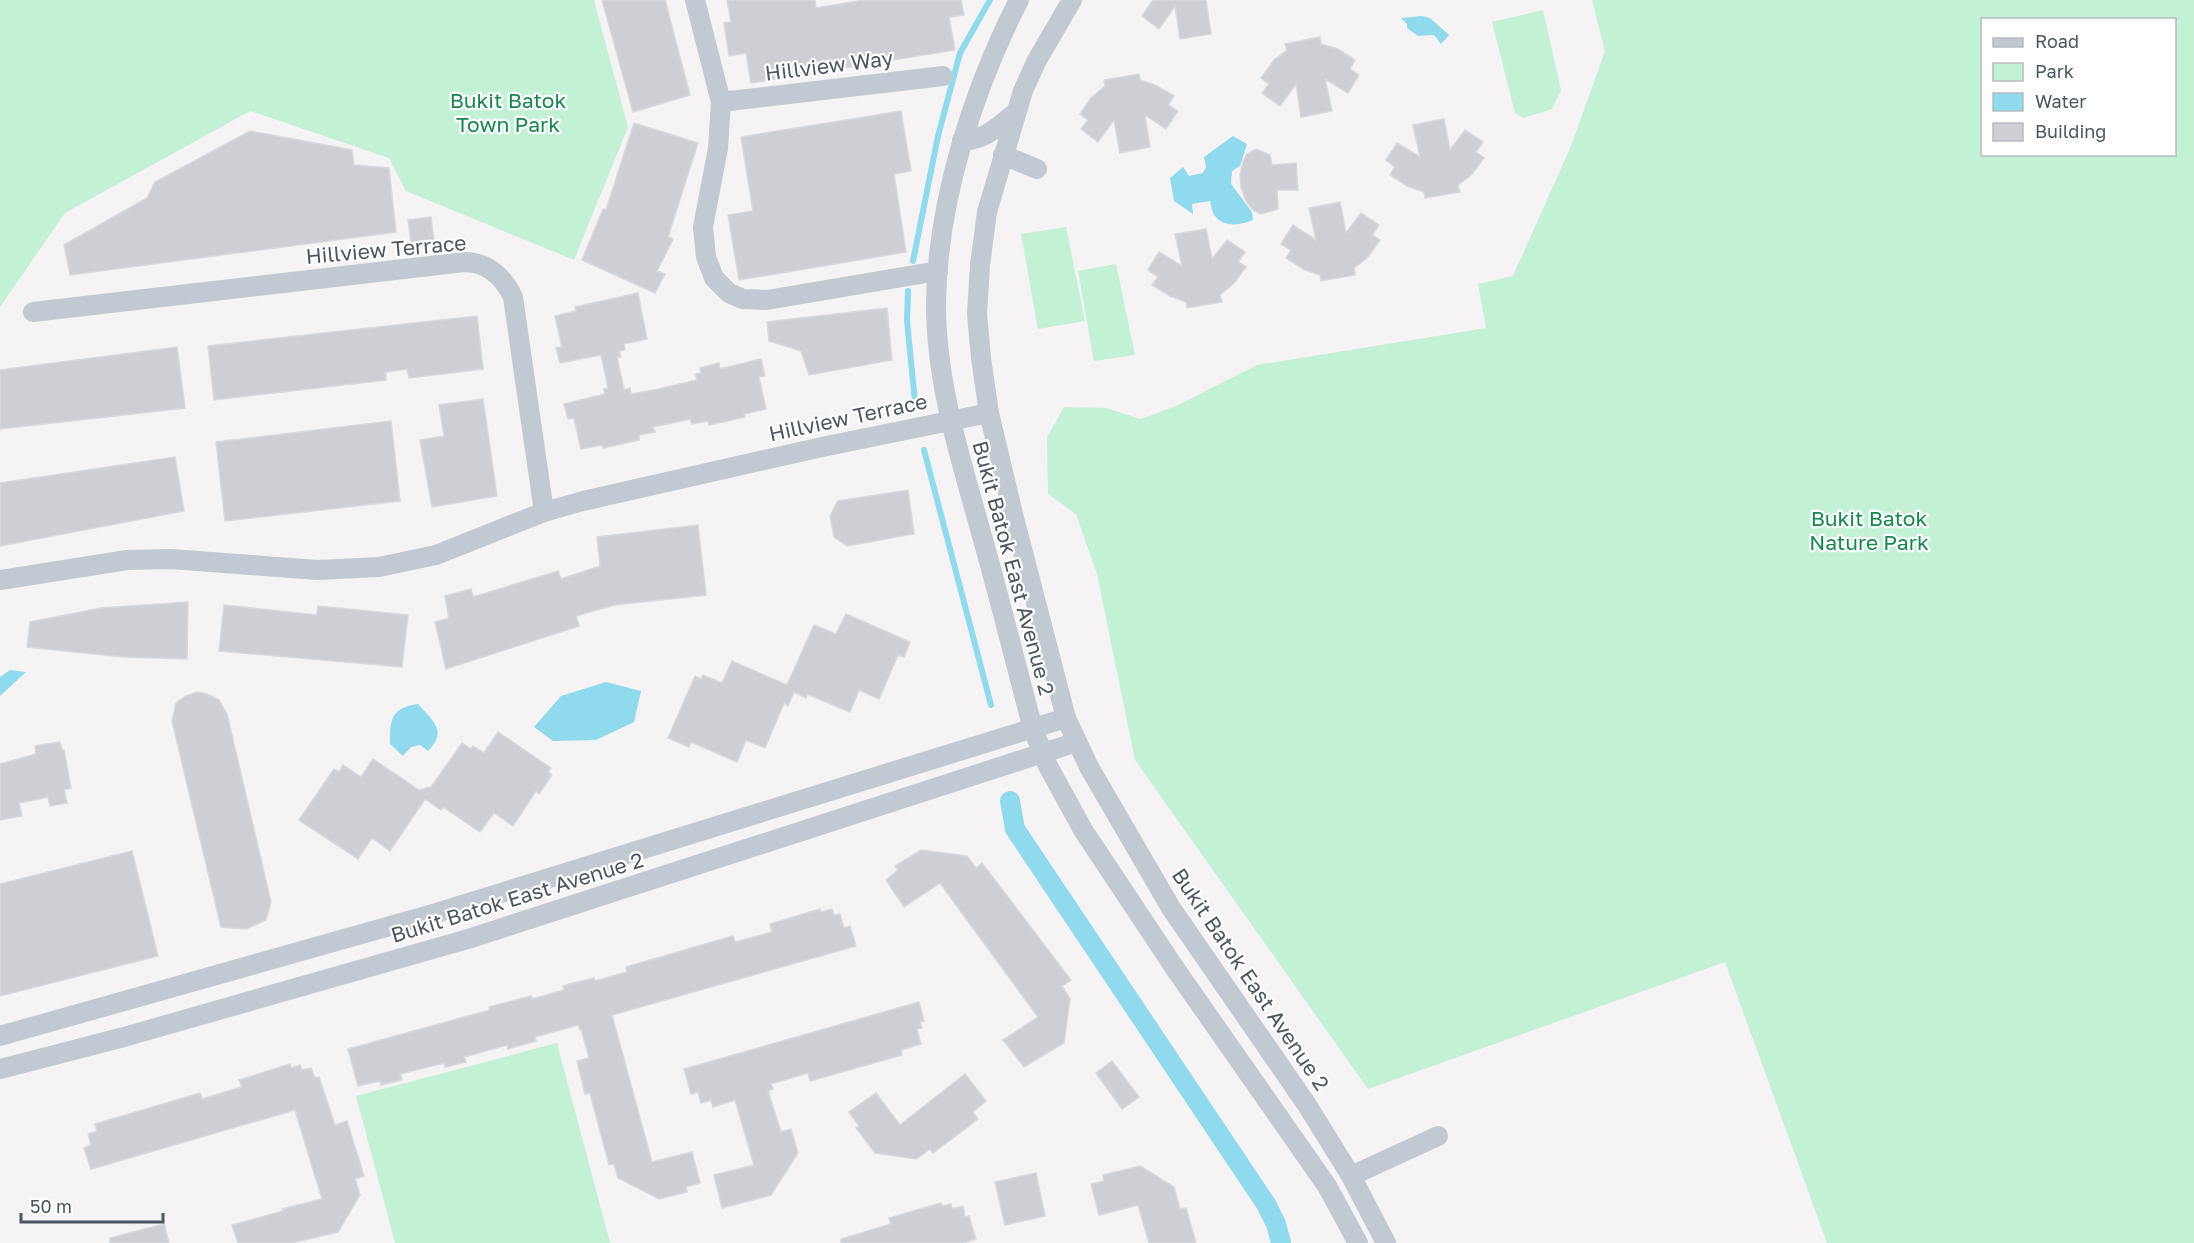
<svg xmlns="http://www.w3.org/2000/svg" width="2194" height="1243" viewBox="0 0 2194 1243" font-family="'Golos Text',sans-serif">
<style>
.green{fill:#c3f1d5;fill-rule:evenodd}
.water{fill:#90daee}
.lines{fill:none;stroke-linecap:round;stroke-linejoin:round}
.stream{stroke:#90daee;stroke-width:6}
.canal{stroke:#90daee;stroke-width:20}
.building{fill:#cdcfd5;stroke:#d7d9de;stroke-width:1.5}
.minor{stroke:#c1cad2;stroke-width:20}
.labels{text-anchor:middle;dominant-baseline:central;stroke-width:4.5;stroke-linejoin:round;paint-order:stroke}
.street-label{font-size:21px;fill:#4a5661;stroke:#fff}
.park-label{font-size:21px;fill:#17864f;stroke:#fff}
</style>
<rect width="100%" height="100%" fill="#f5f3f3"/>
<g class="green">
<path d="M0,0H594L628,127L574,260L406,191L389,158L250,111L65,213L0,307Z"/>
<path d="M1592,0H2194V1243H1827L1725,962L1368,1089L1135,760L1097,574L1076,514L1048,494L1047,438L1064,407L1106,408L1141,419L1176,406L1257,365L1486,328L1478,284L1513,276L1571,146L1605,51ZM1982,20H2174V154H1982Z"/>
<path d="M1543,10L1561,90L1552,109L1523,118L1515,113L1492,22Z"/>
<path d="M1066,227L1085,321L1038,329L1021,234Z"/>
<path d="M1116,264L1135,355L1094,361L1078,271Z"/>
<path d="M557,1043L610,1243H395L356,1096Z"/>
</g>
<g class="water">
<path d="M1422,16L1430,18L1449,35L1441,44L1434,35L1418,36L1407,28V24L1401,18Z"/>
<path d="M1233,136L1247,144L1240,166L1232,171L1231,184L1252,212L1253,220C1242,225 1224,228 1215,216C1212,213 1211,205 1210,201L1192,204L1193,214L1174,201L1170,178L1183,167L1189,176L1203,173L1206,167L1204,157Z"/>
<path d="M10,670L26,672L0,696V677Z"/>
<path d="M606,682L641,691L634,722L596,740L553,741L534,727L561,696Z"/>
<path d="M418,704C433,721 448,731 428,751L420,745L411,747L403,756L390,744C390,719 391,708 418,704Z"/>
</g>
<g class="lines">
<g class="stream">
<path d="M913,261L938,136L960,53L990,0"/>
<path d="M908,291L907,321L915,402"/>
<path d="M924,450L991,705"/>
</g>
<path class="canal" d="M1010,801L1015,829L1266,1204L1276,1224L1281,1243"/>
</g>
<g class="building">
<path d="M602,0H665L690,95L633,112Z"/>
<path d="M727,0H815L816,8L864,0H961L964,15L949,17L955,50L751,83L746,53L729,56L724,23L731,22Z"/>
<path d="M1153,0H1206L1211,34L1180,39L1175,6L1159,29L1142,16Z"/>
<path d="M1320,37L1321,44L1338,49L1355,60L1350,69L1359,75L1348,93L1325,79L1332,111L1301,117L1296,84L1280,106L1262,93L1269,84L1261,78L1274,60L1287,50L1285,44Z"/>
<path d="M1139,74L1140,80L1157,86L1174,96L1168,105L1178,111L1166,129L1145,115L1150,147L1120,153L1114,120L1098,142L1081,129L1088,120L1080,114L1091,98L1105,86L1104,80Z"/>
<path d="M901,111L911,171L894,174L906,252L739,280L728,215L753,211L741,137Z"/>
<path d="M1444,119L1450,150L1465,130L1483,142L1476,152L1484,158L1472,174L1458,185L1460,192L1425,198L1424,192L1407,186L1390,175L1395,167L1386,160L1397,143L1420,157L1413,125Z"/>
<path d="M634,123L698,143L668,237L673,239L657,271L665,274L655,293L582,260L603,209L606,210Z"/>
<path d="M250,131L352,150L354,165L389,168L396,232L70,275L64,245L147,198L155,182Z"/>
<path d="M1256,149L1270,155L1272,165L1296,163L1298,190H1277L1278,209L1261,214L1253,210L1246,201L1241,187L1240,175L1243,161L1247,154Z"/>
<path d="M1340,202L1346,233L1361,213L1379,225L1372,235L1380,240L1368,257L1354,268L1355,275L1321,281L1320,275L1303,269L1286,258L1291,250L1281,244L1293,225L1316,240L1309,208Z"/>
<path d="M431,217L434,240L411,242L408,220Z"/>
<path d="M1206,229L1212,259L1227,240L1245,252L1238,262L1246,267L1234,283L1220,295L1222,302L1187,308L1186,302L1170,296L1152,285L1158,277L1148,270L1159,252L1182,266L1175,234Z"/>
<path d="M638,293L647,339L624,344L625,350L619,351L621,357H617L624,390L630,388L631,394L654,390L697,380L695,374L701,373L700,368L719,363L720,369L761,359L765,376L759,377L766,409L744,414L745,417L709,425L708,421L692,424L690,419L653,427L655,432L639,435V440L603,448L602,445L581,449L574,418L568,419L564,404L605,394L604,389L608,388L601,355L560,363L556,348L562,347L555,316L576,311L575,307Z"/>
<path d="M887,308L892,360L809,375L801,351L769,341L767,322Z"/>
<path d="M477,316L483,369L409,378L407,369L386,372V380L214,400L208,346Z"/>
<path d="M177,347L185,408L0,429V370Z"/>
<path d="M483,399L497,496L432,507L420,440L444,436L439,405Z"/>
<path d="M391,421L400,501L225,521L216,442Z"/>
<path d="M175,457L184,511L0,546V483Z"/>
<path d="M908,490L914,534L847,546L834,537L830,516L838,501Z"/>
<path d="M698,525L706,595L614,605L576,616L579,626L446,669L435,622L449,618L445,596L471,589L473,597L558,571L561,579L600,566L597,537Z"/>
<path d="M188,602L187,659L124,657L27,647L30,622L101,608Z"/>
<path d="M224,605L317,615L318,606L408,615L402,667L219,651Z"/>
<path d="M846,614L910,642L904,657L898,655L879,699L859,690L850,712L807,694L806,698L794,692L788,706L784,703L765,748L746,740L737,762L691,742L689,747L668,738L695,676L701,679L703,675L722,683L732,661L787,685L814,625L836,634Z"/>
<path d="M197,692L207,694L219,700L227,714L271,902L266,920L246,929L221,927L172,721L176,703L186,696Z"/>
<path d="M498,732L551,768L548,772L552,775L539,794L536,791L513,826L494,813L480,832L443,807L441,810L425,799L390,851L372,838L358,859L299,820L334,769L339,772L343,765L361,777L373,759L419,790L431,787L462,743L471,749L473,746L484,753Z"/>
<path d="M60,742L62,750H64L71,788L64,790L67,803L50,806L48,797L19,803L22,816L0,820V764L36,754L35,746Z"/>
<path d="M921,850L967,856L976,868L982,863L1071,980L1062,986L1070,999L1064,1043L1024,1067L1003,1040L1038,1017L940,883L904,907L886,880L898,870L895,866Z"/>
<path d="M132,851L158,956L0,996V884Z"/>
<path d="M820,909L821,912L832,909L834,915L840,914L844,928L850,926L856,946L612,1015L652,1162L692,1152L700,1183L686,1187L687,1192L659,1199L618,1178L614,1164L609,1165L590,1093L585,1094L577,1061L589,1058L581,1029L580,1030L578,1025L535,1037L536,1041L508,1049L507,1045L464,1057L466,1062L445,1067L444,1063L400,1074L402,1080L381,1085L380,1081L358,1086L348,1049L490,1010L489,1007L531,996L532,999L564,990L563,986L570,984L594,978L595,981L627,972L626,967L733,936L735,942L772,932L770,924Z"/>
<path d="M919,1002L924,1021L920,1022L922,1028L917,1029L921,1044L901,1050L902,1055L810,1081L808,1073L771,1084L773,1089L768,1091L781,1132L791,1129L798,1153L771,1195L722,1208L714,1175L754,1165L735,1100L713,1107L711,1100L701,1103L698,1092L691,1094L684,1069Z"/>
<path d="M1112,1061L1139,1097L1122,1109L1096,1073Z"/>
<path d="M290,1064L291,1068L300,1065L302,1070L311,1068L315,1078L319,1077L335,1125L347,1121L364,1176L355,1179L360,1195L338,1232L292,1243H238L232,1225L283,1211L282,1209L322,1199L295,1110L91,1169L84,1148L91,1145L88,1134L97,1131L95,1124L200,1093L202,1099L242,1087L239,1080Z"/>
<path d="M965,1074L986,1101L973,1112L978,1119L933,1153L930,1149L916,1159L875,1153L856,1128L859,1126L849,1112L876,1093L900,1125Z"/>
<path d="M1140,1166L1174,1187L1180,1209L1186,1208L1196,1243H1149L1138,1205L1099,1215L1091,1184L1104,1181L1103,1175Z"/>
<path d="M1036,1173L1045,1216L1005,1225L995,1182Z"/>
<path d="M941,1203L942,1206L951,1204L952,1209L963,1206L965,1217L969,1216L976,1239L963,1243H841V1239L891,1224L889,1218Z"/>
<path d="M164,1224L169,1243H110V1238Z"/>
</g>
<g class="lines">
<g class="minor">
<path d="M695,0L721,102L718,148L703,227L706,257L714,278L729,293L743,299L767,300L938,271"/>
<path d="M1019,0C973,90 937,202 936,304C936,384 961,460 982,536C1000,600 1016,665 1033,729L1048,766L1083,830L1174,967L1327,1186L1358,1243"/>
<path d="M1072,0L1036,62L1023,91L987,212L980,265L977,314L981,358L989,413L1014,518L1066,718L1089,767L1171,908L1307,1105L1351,1176L1386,1243"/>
<path d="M721,102L943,76"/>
<path d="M962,140C983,142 1000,125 1015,113"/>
<path d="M1003,155L1037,169"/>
<path d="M33,312L464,262C487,262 503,276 513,297L544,512"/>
<path d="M0,580L127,560L171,559L318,570L379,567L436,555L544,512L583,501L822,447L989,413"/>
<path d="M0,1036L436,913L1066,718"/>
<path d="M0,1069L124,1037L468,939L1077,742"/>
<path d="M1351,1176L1438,1136"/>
</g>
</g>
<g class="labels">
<g class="street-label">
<text transform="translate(829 65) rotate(-7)">Hillview Way</text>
<text transform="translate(386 249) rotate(-5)">Hillview Terrace</text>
<text transform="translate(848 417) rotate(-12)">Hillview Terrace</text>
<text transform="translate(1014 568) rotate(75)">Bukit Batok East Avenue 2</text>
<text transform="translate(517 897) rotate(-17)">Bukit Batok East Avenue 2</text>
<text transform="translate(1251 979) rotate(56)">Bukit Batok East Avenue 2</text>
</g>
<g class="park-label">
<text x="508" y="100">Bukit Batok<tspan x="508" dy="24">Town Park</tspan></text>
<text x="1869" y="518">Bukit Batok<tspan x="1869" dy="24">Nature Park</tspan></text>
</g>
</g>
<rect x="1981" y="18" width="195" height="138" fill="#ffffff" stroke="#b7bbc0" stroke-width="1.5"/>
<rect x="1993" y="38" width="30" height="9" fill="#c1cad2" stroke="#b7bbc0" stroke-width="1.5"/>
<text x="2035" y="48" font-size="18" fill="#4a5661">Road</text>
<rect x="1993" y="63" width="30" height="18" fill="#c3f1d5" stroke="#b7bbc0" stroke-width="1.5"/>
<text x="2035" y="78" font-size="18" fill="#4a5661">Park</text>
<rect x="1993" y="93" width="30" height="18" fill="#90daee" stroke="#b7bbc0" stroke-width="1.5"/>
<text x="2035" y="108" font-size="18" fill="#4a5661">Water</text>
<rect x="1993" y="123" width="30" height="18" fill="#cdcfd5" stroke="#b7bbc0" stroke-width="1.5"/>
<text x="2035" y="138" font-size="18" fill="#4a5661">Building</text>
<path d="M21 1213v9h142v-9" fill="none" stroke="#4a5661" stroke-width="3"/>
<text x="30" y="1213" font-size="18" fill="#4a5661" stroke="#ffffff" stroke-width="4.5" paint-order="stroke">50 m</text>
</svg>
